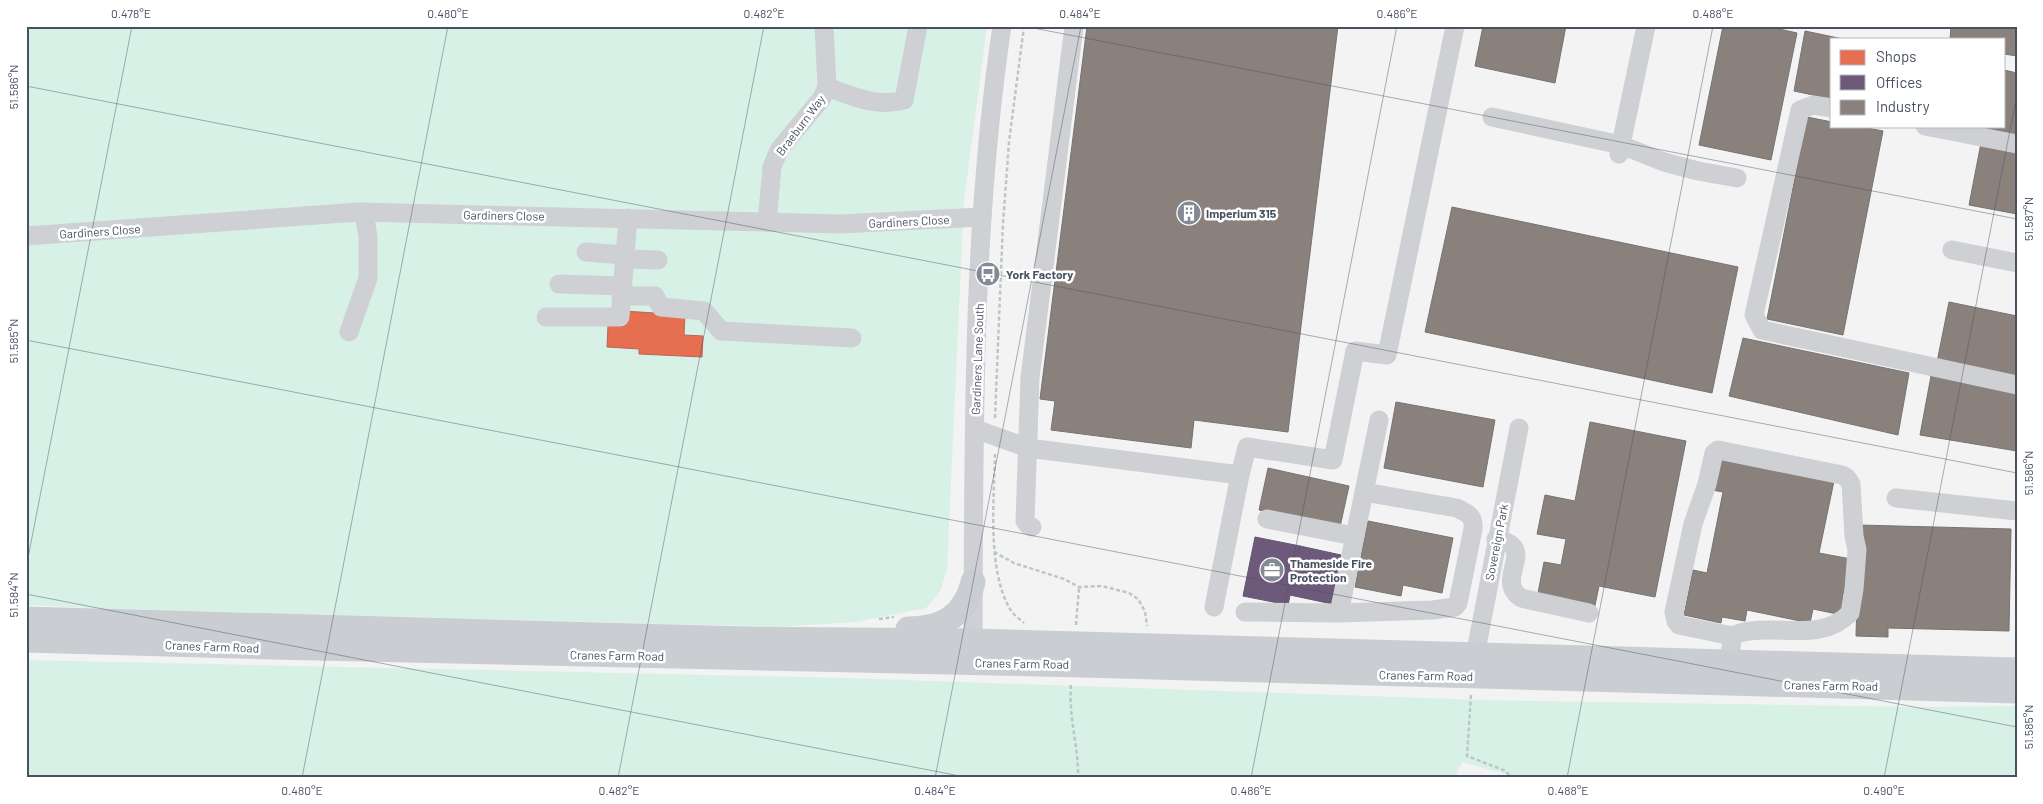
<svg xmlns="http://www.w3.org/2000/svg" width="2043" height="804" viewBox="0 0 2043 804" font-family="Barlow,sans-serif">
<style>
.green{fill:#d8f1e6}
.shops{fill:#e76f51;stroke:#b86656}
.offices{fill:#6d597a;stroke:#625772}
.industry{fill:#8a817c;stroke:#767374}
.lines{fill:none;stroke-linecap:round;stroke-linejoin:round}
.path{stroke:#bcc7c5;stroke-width:2.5;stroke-dasharray:4 2.5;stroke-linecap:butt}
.minor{stroke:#ced0d4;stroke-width:19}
.major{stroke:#cacdd1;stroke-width:25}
.ticks{fill:none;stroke:#495160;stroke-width:1;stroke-opacity:0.45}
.labels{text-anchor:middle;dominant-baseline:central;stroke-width:5;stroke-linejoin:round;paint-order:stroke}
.street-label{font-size:12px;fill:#495160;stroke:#fff}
.poi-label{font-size:12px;font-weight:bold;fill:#495160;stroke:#fff;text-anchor:start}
.neatline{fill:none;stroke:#495160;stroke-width:2}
.ticks-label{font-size:12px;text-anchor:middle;fill:#495160}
</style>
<rect width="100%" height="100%" fill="#f3f3f3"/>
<g class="green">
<path d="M26,26H987L964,201L947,570L940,592L926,608L856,622L778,627L114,609L26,605Z"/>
<path d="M26,660L848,678L1484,700L1915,707L2017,706V778H1520L1462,762L1455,778H26Z"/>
</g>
<path class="shops" d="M624,311L685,315L684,335L703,336L702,357L639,354V349L607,347L608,325L623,326Z"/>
<g class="offices">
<path d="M1255,537L1300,546L1288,605L1243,596Z"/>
<path d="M1300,546L1341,555L1332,604L1290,595Z"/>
</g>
<g class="industry">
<path d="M1087,26H1338L1288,432L1194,420L1191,448L1051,430L1055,401L1040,399Z"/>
<path d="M1483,26H1566L1555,83L1475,66Z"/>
<path d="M1723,26H1766L1797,33L1771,160L1699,145Z"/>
<path d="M1951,26H2017V56L2004,54V39H1950Z"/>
<path d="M1805,31L1843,39H1832V99L1794,91Z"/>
<path d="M2004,70L2017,73V138L1986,132L1987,126H2004Z"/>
<path d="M1807,117L1832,122V126H1857L1883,131L1843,335L1767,319Z"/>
<path d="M1981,143L2017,150V214L1969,205Z"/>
<path d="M1452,207L1738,267L1712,393L1425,332Z"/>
<path d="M1949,302L2017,316V379L1937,362Z"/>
<path d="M1743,338L1909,373L1898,435L1729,396Z"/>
<path d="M1931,376L2017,394V451L1920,435Z"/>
<path d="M1396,402L1495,420L1483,487L1384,468Z"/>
<path d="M1590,422L1686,441L1655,597L1599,586L1594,610L1537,598L1544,562L1561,565L1566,539L1537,534L1545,495L1575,501Z"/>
<path d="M1719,458L1834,481L1819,553L1851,559L1842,599L1846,600L1842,615L1813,609L1810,623L1747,610L1745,621L1722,617L1721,623L1684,615L1693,570L1707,573L1723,492L1712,490Z"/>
<path d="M1268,468L1349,486L1340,527L1259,510Z"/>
<path d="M1368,521L1453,538L1442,593L1403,585L1401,596L1355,587Z"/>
<path d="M1859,525L2011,529L2009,631L1888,628V637L1856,636Z"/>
</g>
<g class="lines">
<g class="path">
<path d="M995,418L1003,223L1009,142L1024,26"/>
<path d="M995,454C994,499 987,570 1010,609C1013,614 1019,619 1024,623"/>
<path d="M994,552L1014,563L1064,579L1079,587L1102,586L1129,593L1138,599L1145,611L1147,626"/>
<path d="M879,619L894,617"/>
<path d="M1076,625L1079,588"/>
<path d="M1071,685C1068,717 1079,747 1078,778"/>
<path d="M1471,695L1467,756L1506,771L1511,778"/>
</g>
<g class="minor">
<path d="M827,87C852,96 877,108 904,100L918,26"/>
<path d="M1832,108L1813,105L1800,110L1754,315L1762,330L2017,385"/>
<path d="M1492,117L1621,145L1664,162L1698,171L1737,178"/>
<path d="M1925,126L2017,144"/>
<path d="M1619,154L1646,26"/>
<path d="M767,222L772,167L779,150L822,98L827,87L824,26"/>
<path d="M26,236L359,212L840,224L982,217"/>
<path d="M1952,250L2017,263"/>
<path d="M586,252L625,255"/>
<path d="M625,259L658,260"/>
<path d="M559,284L623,286"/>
<path d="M622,296H655L661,307L704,311L721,331L852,338"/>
<path d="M546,317H620L628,218"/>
<path d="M349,332L368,278V237L364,212"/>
<path d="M975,429L1028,448L1240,475L1247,447L1333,460L1355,351L1387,355L1455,26"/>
<path d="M1896,498L2017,511"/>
<path d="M1267,519L1354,536"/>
<path d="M1032,527L1028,525L1025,521L1030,378L1074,26"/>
<path d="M1496,539C1540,547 1493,579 1521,598L1589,613"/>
<path d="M1214,607L1240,475"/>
<path d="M1245,612L1339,613L1433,610L1455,607L1458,603L1473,529C1474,515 1468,514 1457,508L1364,492"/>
<path d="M1339,613L1379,420"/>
<path d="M973,654C974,446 971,232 1002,26"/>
<path d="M1475,656L1519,428"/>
<path d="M1730,662L1732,636L1679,625L1676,621L1674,612L1693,524L1707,484L1714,453L1718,450L1842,475L1847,478L1851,484L1854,536L1857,550L1854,589L1850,613C1823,641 1784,626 1750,631C1744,631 1738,634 1732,636"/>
</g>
<g class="major">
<path d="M26,619L746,639L973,641L2017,670"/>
<path d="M908,629C942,629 965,616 973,582"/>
<path d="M26,640L271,647L1082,665L2017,691"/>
</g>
</g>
<path class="ticks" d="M1023,26L2017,219M26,86L2017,473M26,340L2017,727M26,568L132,26M26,594L970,778M302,778L448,26M618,778L764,26M935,778L1081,26M1251,778L1397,26M1567,778L1713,26M1884,778L2017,94"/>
<defs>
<symbol id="building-disc" viewBox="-11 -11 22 22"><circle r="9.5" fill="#848a93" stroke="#fff"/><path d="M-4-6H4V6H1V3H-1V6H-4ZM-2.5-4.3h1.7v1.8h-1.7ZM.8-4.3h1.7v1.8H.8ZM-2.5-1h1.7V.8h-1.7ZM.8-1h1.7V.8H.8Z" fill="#fff"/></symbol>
<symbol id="bus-disc" viewBox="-11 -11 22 22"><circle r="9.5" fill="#848a93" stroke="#fff"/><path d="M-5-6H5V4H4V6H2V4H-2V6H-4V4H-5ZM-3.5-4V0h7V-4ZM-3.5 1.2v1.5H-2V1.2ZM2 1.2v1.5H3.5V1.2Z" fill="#fff"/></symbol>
<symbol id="office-disc" viewBox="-11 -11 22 22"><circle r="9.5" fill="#848a93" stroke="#fff"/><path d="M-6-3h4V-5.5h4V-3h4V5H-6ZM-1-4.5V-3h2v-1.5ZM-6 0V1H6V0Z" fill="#fff"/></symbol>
</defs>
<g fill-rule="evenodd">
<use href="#building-disc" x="1175" y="199" width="28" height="28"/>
<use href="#bus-disc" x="974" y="260" width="28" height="28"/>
<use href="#office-disc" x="1258" y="556" width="28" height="28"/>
</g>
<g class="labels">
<g class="street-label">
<text transform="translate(800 125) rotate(-53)">Braeburn Way</text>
<text transform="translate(504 215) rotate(1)">Gardiners Close</text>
<text transform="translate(909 221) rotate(-3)">Gardiners Close</text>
<text transform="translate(100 231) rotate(-4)">Gardiners Close</text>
<text transform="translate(977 359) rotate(-88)">Gardiners Lane South</text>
<text transform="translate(1496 542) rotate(-79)">Sovereign Park</text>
<text transform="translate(212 646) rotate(2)">Cranes Farm Road</text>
<text transform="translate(617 655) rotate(1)">Cranes Farm Road</text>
<text transform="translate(1022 663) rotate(1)">Cranes Farm Road</text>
<text transform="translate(1426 675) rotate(1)">Cranes Farm Road</text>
<text transform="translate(1831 685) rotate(1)">Cranes Farm Road</text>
</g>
<g class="poi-label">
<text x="1206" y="213">Imperium 315</text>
<text x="1006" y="274">York Factory</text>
<text x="1290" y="563">Thameside Fire<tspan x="1290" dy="14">Protection</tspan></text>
</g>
</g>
<rect width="2043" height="804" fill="none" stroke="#ffffff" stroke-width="55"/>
<rect x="1830" y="38" width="175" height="90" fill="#ffffff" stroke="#b6b9bf"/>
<rect x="1840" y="50" width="25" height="15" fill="#e76f51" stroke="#b6b9bf"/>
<text x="1876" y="62" font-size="15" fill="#495160">Shops</text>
<rect x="1840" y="75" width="25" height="15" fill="#6d597a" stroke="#b6b9bf"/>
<text x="1876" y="88" font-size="15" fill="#495160">Offices</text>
<rect x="1840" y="100" width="25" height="15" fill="#8a817c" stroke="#b6b9bf"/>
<text x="1876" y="112" font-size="15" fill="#495160">Industry</text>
<rect x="28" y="28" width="1988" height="748" class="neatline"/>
<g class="ticks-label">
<text x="131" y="18">0.478°E</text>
<text x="448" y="18">0.480°E</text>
<text x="764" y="18">0.482°E</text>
<text x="1080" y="18">0.484°E</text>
<text x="1397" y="18">0.486°E</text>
<text x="1713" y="18">0.488°E</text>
<text transform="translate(14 87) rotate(-90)" y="4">51.586°N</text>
<text transform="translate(2029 219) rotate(-90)" y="4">51.587°N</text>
<text transform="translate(14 341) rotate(-90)" y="4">51.585°N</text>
<text transform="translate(2029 473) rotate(-90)" y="4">51.586°N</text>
<text transform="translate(14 595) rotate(-90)" y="4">51.584°N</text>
<text transform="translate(2029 727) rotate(-90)" y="4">51.585°N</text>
<text x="302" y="795">0.480°E</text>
<text x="619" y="795">0.482°E</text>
<text x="935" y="795">0.484°E</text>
<text x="1251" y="795">0.486°E</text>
<text x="1568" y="795">0.488°E</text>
<text x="1884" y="795">0.490°E</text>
</g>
</svg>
